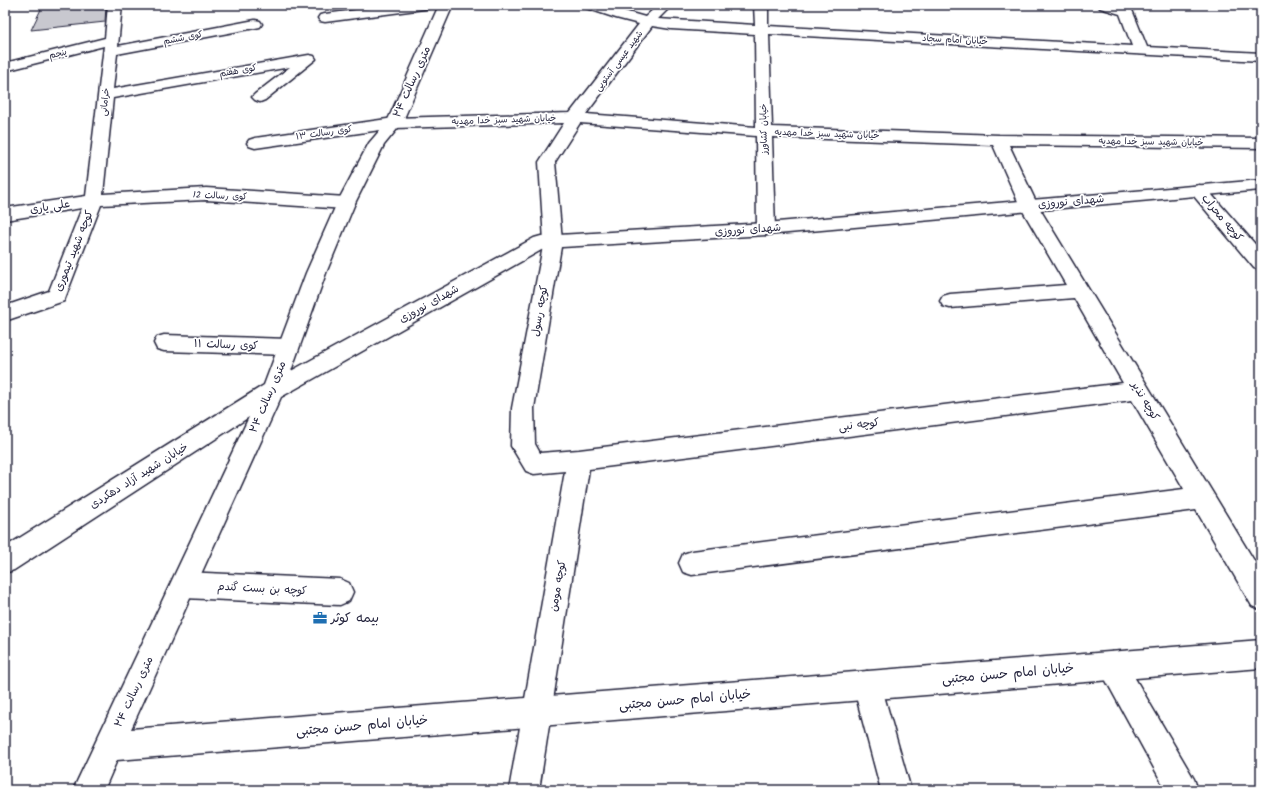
<svg xmlns="http://www.w3.org/2000/svg" width="1266" height="795" viewBox="0 0 1266 795" font-family="Kalam,'Playpen Sans Arabic',sans-serif">
<style>
.building{fill:#c8c8cf;stroke:#22223b}
.lines{fill:none;stroke-linecap:round;stroke-linejoin:round}
.street-casing{stroke:#22223b;stroke-width:3}
.secondary-casing{stroke:#22223b;stroke-width:3}
.street{fill:#fff;fill-rule:evenodd}
.secondary{fill:#fff;fill-rule:evenodd}
.labels{text-anchor:middle;dominant-baseline:central;stroke-width:3.5;stroke-linejoin:round;paint-order:stroke}
.far-street-label{font-size:9px;fill:#22223b;stroke:#fff}
.street-label{font-size:11px;fill:#22223b;stroke:#fff}
.near-poi-label{font-size:13px;fill:#22223b;stroke:#fff;text-anchor:start}
.near-street-label{font-size:13px;fill:#22223b;stroke:#fff}
</style>
<rect width="100%" height="100%" fill="#fff"/>
<filter id="ink" filterUnits="userSpaceOnUse"><feTurbulence type="fractalNoise" baseFrequency=".025" numOctaves="2"/><feDisplacementMap in="SourceGraphic" scale="8" xChannelSelector="R" yChannelSelector="G"/><feConvolveMatrix kernelMatrix="1 2 1 2 8 2 1 2 1" color-interpolation-filters="sRGB"/></filter>
<g filter="url(#ink)">
<path class="building" d="M43,5H106L105,22L31,30Z"/>
<g class="lines">
<defs>
<g id="street">
<path d="M108,5H122L118,46L255,20L260,21L262,24L260,27L255,28L117,54L113,89L309,55L314,56L316,59L265,100L260,102L255,100L252,97L255,94L290,67L113,98L103,194L206,188L346,197L352,199L355,203L352,207L346,209L206,200L101,205L64,301L5,321V306L49,291L82,208L5,220V208L86,196L104,46L5,71V63L105,38Z"/>
<path d="M394,5H431L429,8L424,9L325,22L320,21L318,18L320,15L325,14Z"/>
<path d="M584,5H603L645,17L658,5H672L658,19L755,25L754,5H768V26L1132,46L1120,14L1100,8L1098,5H1130L1147,47L1261,53V61L769,34L772,127L999,135L1261,138V148L1009,145L1038,206L1261,572V610L1252,606L1196,510L692,575L683,572L679,563L683,554L692,551L1184,489L1132,400L589,469L539,790H509L565,471L534,474L526,471L511,446L512,408L544,241L539,162L564,123L394,128L255,148L249,146L247,143L249,140L255,138L394,118L570,113L639,24L616,18L586,8ZM652,26L671,29L755,34L756,127L586,114ZM580,123L756,136L757,229L760,233L766,235L772,233L775,229L772,137L993,145L1020,206L1066,285L950,294L943,296L940,301L943,306L950,308L1074,298L1123,383L579,450L540,453L535,444L534,408L562,241L555,162Z"/>
<path d="M1199,185L1205,187L1261,251V270L1254,268L1193,195L1190,191L1193,187Z"/>
<path d="M164,335L289,339L296,341L299,347L296,353L289,355L164,351L157,349L154,343L157,337Z"/>
<path d="M184,572L340,579L349,583L353,592L349,601L340,605L184,598L175,594L171,585L175,576Z"/>
<path d="M1112,652L1122,656L1194,779L1198,790H1166L1098,666L1102,656Z"/>
<path d="M867,671L877,675L881,685L911,790H881L853,685L857,675Z"/>
</g>
<path id="secondary" d="M439,5H453L402,123L384,145L355,203L326,273L291,371L534,238L541,236L766,223L1261,180V190L766,235L545,248L281,397L131,729L1261,640V668L117,760L104,790H73L249,417L14,570L5,573V547L264,385L306,273L337,203L369,143L387,122Z"/>
</defs>
<use href="#street" class="street-casing"/>
<use href="#secondary" class="secondary-casing"/>
<use href="#street" class="street"/>
<use href="#secondary" class="secondary"/>
</g>
</g>
<defs>
<symbol id="office-bare" viewBox="-9 -9 18 18"><path d="M-6-3h4V-5.5h4V-3h4V5H-6ZM-1-4.5V-3h2v-1.5ZM-6 0V1H6V0Z" fill="#1f6fb2" stroke="#fff" stroke-width="2.5" paint-order="stroke"/></symbol>
</defs>
<g fill-rule="evenodd">
<use href="#office-bare" x="310" y="608" width="20" height="20"/>
</g>
<g class="labels">
<g class="far-street-label">
<text transform="translate(183 38) rotate(-11)">کوی ششم</text>
<text transform="translate(955 40) rotate(3)">خیابان امام سجاد</text>
<text transform="translate(58 54) rotate(-14)">پنجم</text>
<text transform="translate(619 61) rotate(-53)">شهید عیسی آستویی</text>
<text transform="translate(238 71) rotate(-10)">کوی هفتم</text>
<text transform="translate(105 102) rotate(-84)">خرامانی</text>
<text transform="translate(504 120) rotate(-2)">خیابان شهید سبز خدا مهدیه</text>
<text transform="translate(764 129) rotate(-91)">خیابان کشاورز</text>
<text transform="translate(324 133) rotate(-8)">کوی رسالت ۱۳</text>
<text transform="translate(827 134) rotate(2)">خیابان شهید سبز خدا مهدیه</text>
<text transform="translate(1151 142) rotate(1)">خیابان شهید سبز خدا مهدیه</text>
<text transform="translate(220 196) rotate(2)">کوی رسالت 12</text>
</g>
<g class="street-label">
<text transform="translate(412 82) rotate(-66)">۲۴ متری رسالت</text>
<text transform="translate(1071 202) rotate(-5)">شهدای نوروزی</text>
<text transform="translate(50 207) rotate(-9)">علی یاری</text>
<text transform="translate(1222 218) rotate(50)">کوچه محراب</text>
<text transform="translate(748 230) rotate(-4)">شهدای نوروزی</text>
<text transform="translate(74 251) rotate(-68)">کوچه شهید تیموری</text>
<text transform="translate(429 304) rotate(-29)">شهدای نوروزی</text>
<text transform="translate(540 311) rotate(-80)">کوچه رسول</text>
<text transform="translate(226 345) rotate(2)">کوی رسالت ۱۱</text>
<text transform="translate(268 397) rotate(-67)">۲۴ متری رسالت</text>
<text transform="translate(1145 401) rotate(59)">کوچه نذیر</text>
<text transform="translate(859 425) rotate(-7)">کوچه نبی</text>
<text transform="translate(139 476) rotate(-32)">خیابان شهید آزاد دهکردی</text>
<text transform="translate(558 586) rotate(-80)">کوچه مومن</text>
<text transform="translate(262 589) rotate(3)">کوچه بن بست گندم</text>
<text transform="translate(134 692) rotate(-65)">۲۴ متری رسالت</text>
</g>
<g class="near-poi-label">
<text x="331" y="618">بیمه کوثر</text>
</g>
<g class="near-street-label">
<text transform="translate(1008 674) rotate(-5)">خیابان امام حسن مجتبی</text>
<text transform="translate(685 700) rotate(-5)">خیابان امام حسن مجتبی</text>
<text transform="translate(362 726) rotate(-5)">خیابان امام حسن مجتبی</text>
</g>
</g>
<rect width="1266" height="795" fill="none" stroke="#fff" stroke-width="20"/>
<rect x="10" y="10" width="1246" height="775" fill="none" stroke="#22223b" stroke-width="1.5" filter="url(#ink)"/>
</svg>
